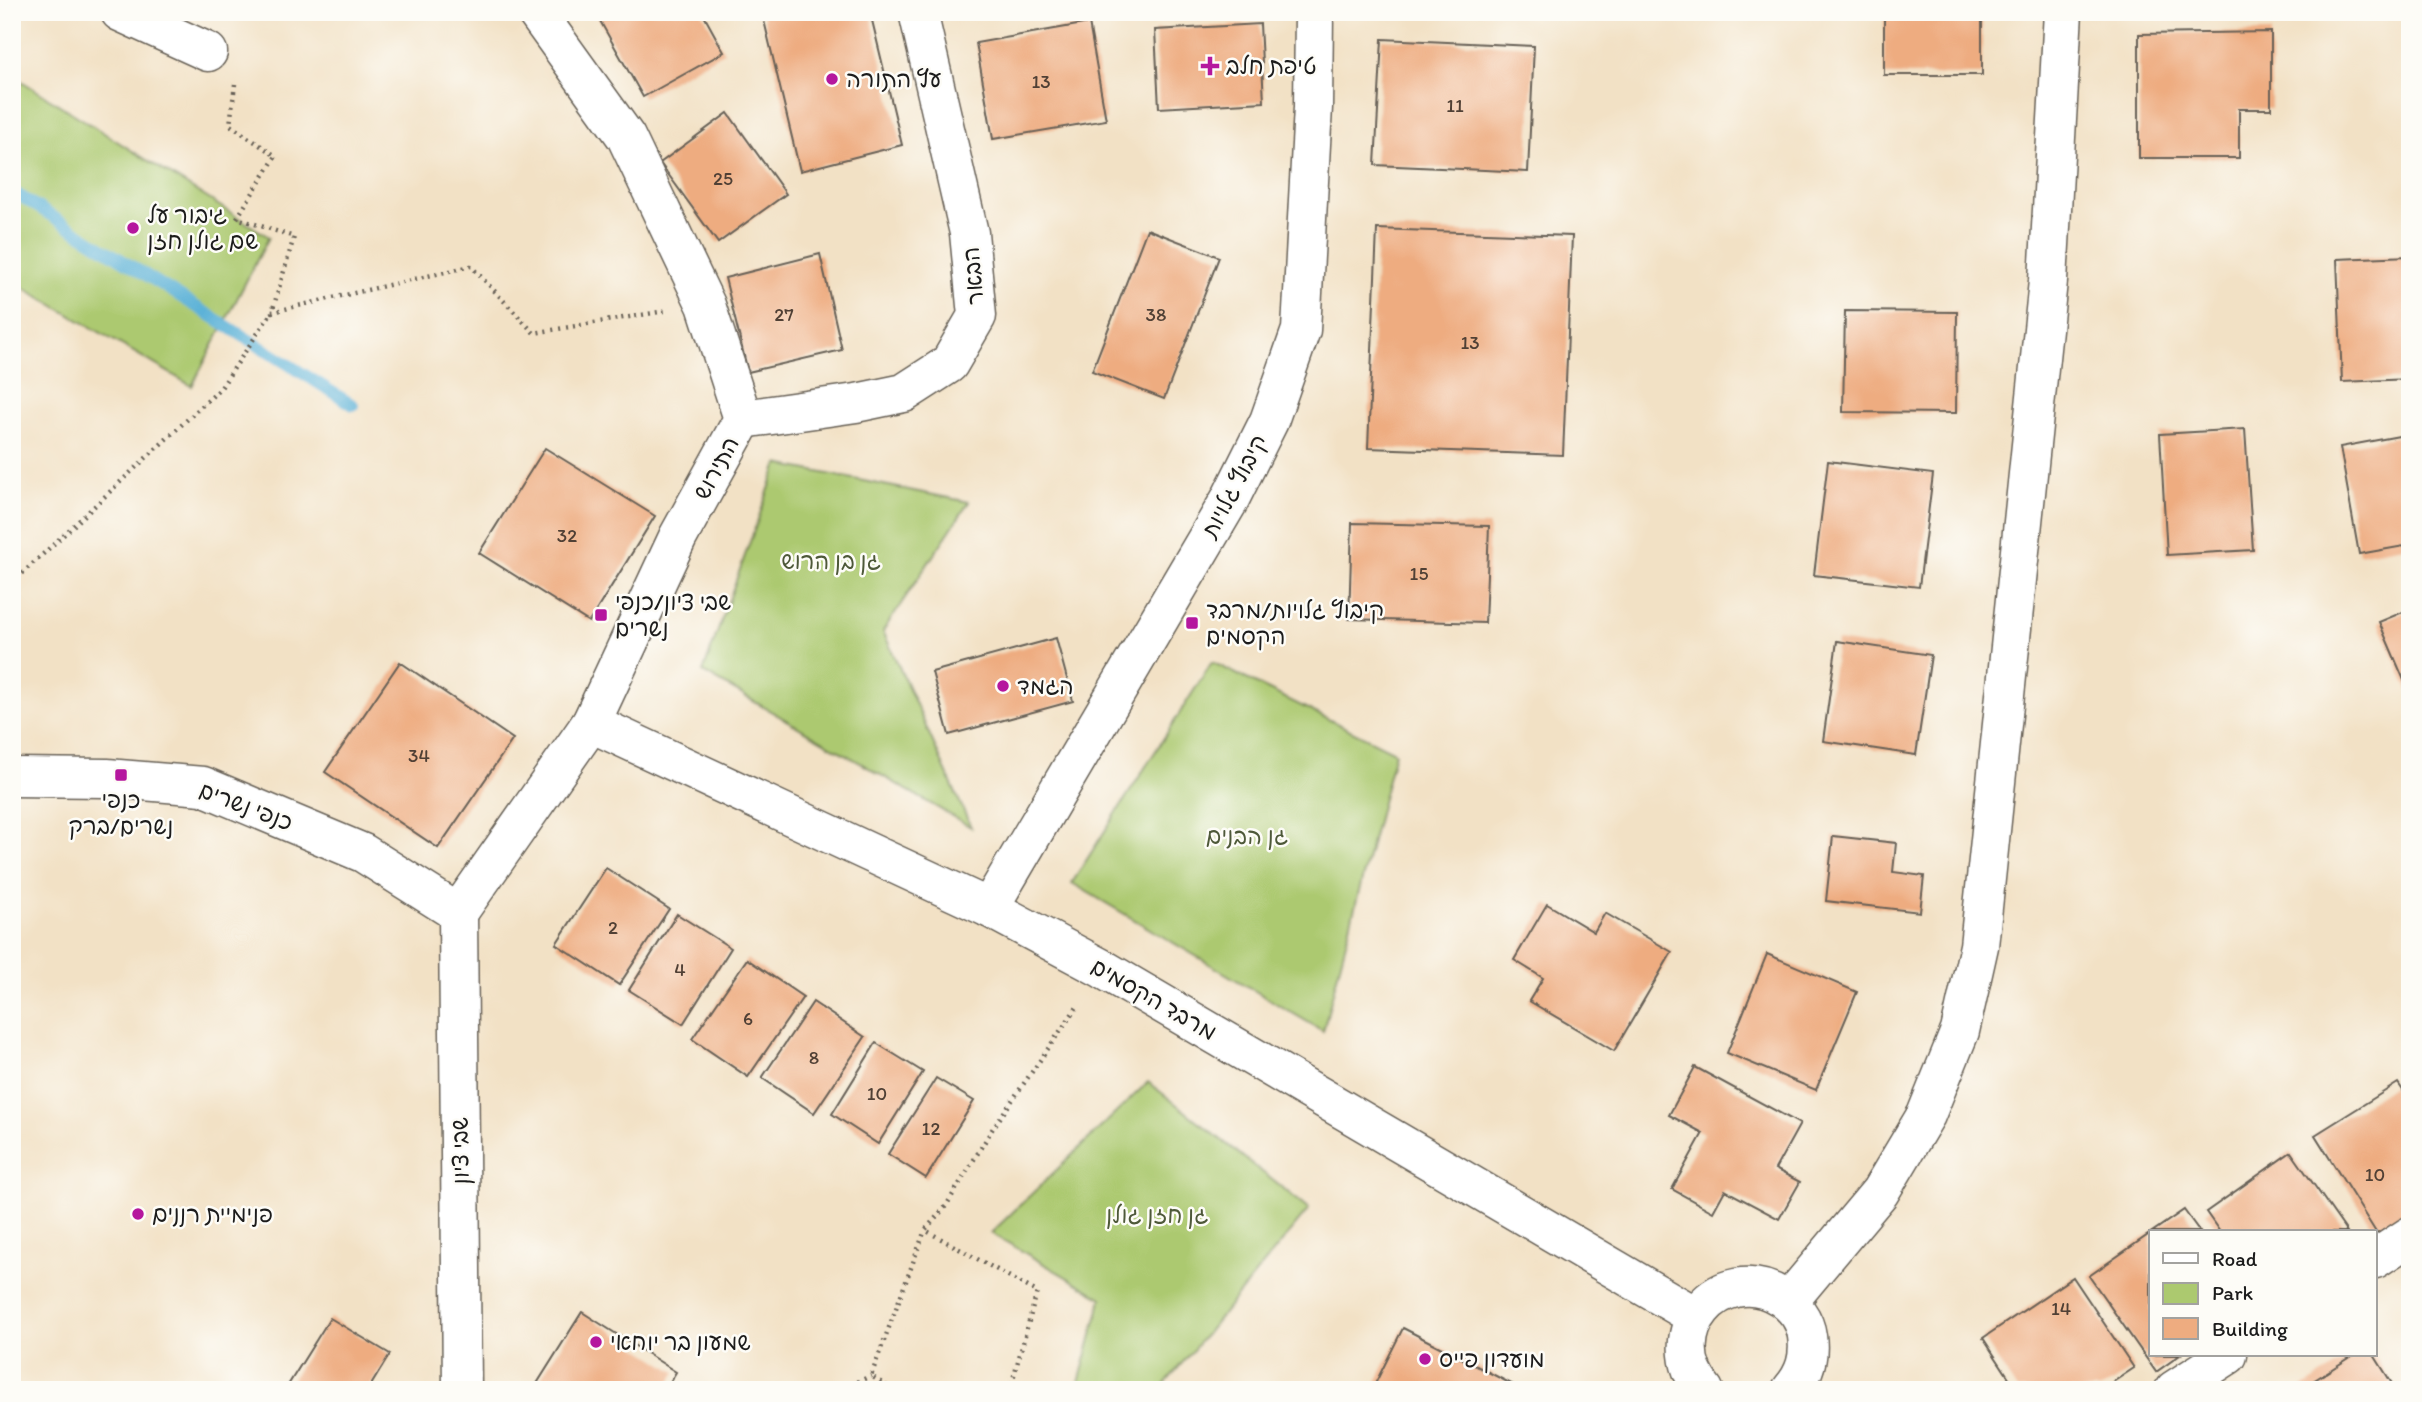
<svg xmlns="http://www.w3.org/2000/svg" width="2422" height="1402" viewBox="0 0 2422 1402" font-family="Itim,'Playpen Sans Hebrew',sans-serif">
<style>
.green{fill:#acc96f;stroke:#647246;stroke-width:2}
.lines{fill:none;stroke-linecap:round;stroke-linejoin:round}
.stream{stroke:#5ab1d7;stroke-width:12}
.building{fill:#eeac80}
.minor-casing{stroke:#676157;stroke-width:41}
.path{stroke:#676157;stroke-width:4.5;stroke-dasharray:2 5;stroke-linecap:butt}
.minor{stroke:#fff;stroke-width:38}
.poi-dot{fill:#b5179e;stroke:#fdfcf7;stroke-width:2.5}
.labels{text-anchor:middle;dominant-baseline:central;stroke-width:5;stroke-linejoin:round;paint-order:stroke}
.number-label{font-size:19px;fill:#504035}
.poi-label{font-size:23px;fill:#1c1c1c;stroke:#fdfcf7;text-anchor:start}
.street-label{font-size:23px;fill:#1c1c1c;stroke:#fdfcf7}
.park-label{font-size:23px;fill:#4e5939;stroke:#fdfcf7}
</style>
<rect width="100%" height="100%" fill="#fdfcf7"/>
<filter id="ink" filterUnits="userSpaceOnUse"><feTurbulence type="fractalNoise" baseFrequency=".0143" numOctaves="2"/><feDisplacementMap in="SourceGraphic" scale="14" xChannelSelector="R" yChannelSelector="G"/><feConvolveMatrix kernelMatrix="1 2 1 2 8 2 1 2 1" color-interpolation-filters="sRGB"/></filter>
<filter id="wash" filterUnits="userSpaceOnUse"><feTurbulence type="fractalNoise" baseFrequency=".00686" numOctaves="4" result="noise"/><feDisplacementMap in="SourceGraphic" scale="28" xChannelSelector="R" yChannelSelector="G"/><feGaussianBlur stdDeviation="1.57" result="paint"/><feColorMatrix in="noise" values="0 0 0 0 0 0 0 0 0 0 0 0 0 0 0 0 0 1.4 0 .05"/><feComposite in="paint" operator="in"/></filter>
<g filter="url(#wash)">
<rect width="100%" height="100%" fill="#f2e1c5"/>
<g class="green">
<path d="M12,75L269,237L192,386L12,281Z"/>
<path d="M778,464L969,502L883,631L971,827L703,672Z"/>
<path d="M1212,662L1395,752L1323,1031L1072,883Z"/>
<path d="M1148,1082L1309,1209L1160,1390H1077L1102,1298L991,1233Z"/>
</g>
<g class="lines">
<path class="stream" d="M12,191L353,405"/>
</g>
<g id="blocks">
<g class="building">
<path d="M595,12H702L724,52L643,97Z"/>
<path d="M762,12H870L902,145L800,171Z"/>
<rect x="1884" y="12" width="98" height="63"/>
<path d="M1089,23L1106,120L993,139L976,43Z"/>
<path d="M1260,24L1264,102L1159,108L1155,30Z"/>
<path d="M2271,32V109H2239V158H2139V34Z"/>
<path d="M1382,39L1534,46L1528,172L1375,165Z"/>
<path d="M728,113L786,194L718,243L660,163Z"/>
<path d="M1147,229L1219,257L1164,399L1092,371Z"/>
<path d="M1377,229L1572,236L1563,455L1368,448Z"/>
<path d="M820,254L842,350L748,372L725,278Z"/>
<path d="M2410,256V379L2342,382L2337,259Z"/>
<path d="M1845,311L1957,312L1956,413L1843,412Z"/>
<path d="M2245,429L2253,550L2167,555L2160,434Z"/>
<path d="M2410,434V545L2359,554L2340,447Z"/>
<path d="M545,448L655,516L589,622L479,553Z"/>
<path d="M1828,461L1933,474L1919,587L1814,575Z"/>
<path d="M1352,523L1489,526L1485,623L1349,619Z"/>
<path d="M2410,609V694L2379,622Z"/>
<path d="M1056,638L1073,701L949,735L932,672Z"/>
<path d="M1837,641L1931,655L1916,755L1823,741Z"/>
<path d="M400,662L513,739L438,848L325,772Z"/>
<path d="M1833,836L1896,843L1893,872L1924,876L1920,912L1826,901Z"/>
<path d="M606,868L669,909L619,985L556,944Z"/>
<path d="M1547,904L1594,932L1605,913L1672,952L1614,1051L1529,1001L1543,978L1514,960Z"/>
<path d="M677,914L731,948L683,1024L629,990Z"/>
<path d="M1767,954L1857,992L1816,1090L1727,1053Z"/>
<path d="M747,959L803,997L748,1077L692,1039Z"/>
<path d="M813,1002L865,1037L814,1113L762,1078Z"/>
<path d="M876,1043L923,1072L878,1144L832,1114Z"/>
<path d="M1695,1067L1800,1124L1775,1169L1800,1182L1779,1219L1725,1190L1713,1212L1672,1189L1703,1133L1669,1115Z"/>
<path d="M936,1078L974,1101L926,1178L888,1154Z"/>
<path d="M2398,1083L2410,1101V1214L2377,1234L2315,1135Z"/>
<path d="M2291,1152L2347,1232H2220L2206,1212Z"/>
<path d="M2184,1210L2200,1232H2152Z"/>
<path d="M2151,1233V1355H2180L2156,1372L2089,1276Z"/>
<path d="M2073,1277L2134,1368L2101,1390H2017L1983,1338Z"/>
<path d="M582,1312L676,1372L665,1390H533Z"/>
<path d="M330,1318L390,1354L368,1390H285Z"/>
<path d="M1403,1328L1523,1390H1372Z"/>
<path d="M2354,1355H2374L2396,1390H2299Z"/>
</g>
</g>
</g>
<g filter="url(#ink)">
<use href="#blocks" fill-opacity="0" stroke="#676157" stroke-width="2"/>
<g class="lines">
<defs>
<g id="minor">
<path d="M120,12L208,52"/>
<path d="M743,419L856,403L904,393L949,364L977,316L969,233L918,12"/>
<path d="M591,723L989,908L1103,969L1695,1316"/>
<path d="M12,777L107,778L203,786L363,853L458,913"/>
<path d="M989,908L1229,501L1269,421L1301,330L1313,107L1314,12"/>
<path d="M458,913L591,723L678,537L743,419L706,305L626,137L536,12"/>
<path d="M458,913L462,1390"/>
<path d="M2375,1259L2410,1236"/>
<path d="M1788,1302L1880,1192L1926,1115L1960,1031L1979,946L2048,281L2063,12"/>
<path d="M1704,1390C1657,1335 1720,1259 1781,1297C1794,1306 1805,1320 1807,1336C1810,1357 1805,1374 1791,1390"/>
<path d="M2174,1390L2228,1355"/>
</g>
</defs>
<use href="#minor" class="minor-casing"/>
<g class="path">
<path d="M235,84L230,125L276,156L237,218L294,237L272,312L471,266L534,333L665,311"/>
<path d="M12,583L220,389L272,312"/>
<path d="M838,1390L871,1376"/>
<path d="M893,1390L871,1376L925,1230"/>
<path d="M1010,1390L1037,1292L925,1230L946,1206L993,1128L1079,1004"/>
</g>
<use href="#minor" class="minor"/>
</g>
</g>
<g class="poi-dot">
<path d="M1206.5 55.5h7v7h7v7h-7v7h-7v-7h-7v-7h7z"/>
<circle cx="832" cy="79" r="7"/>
<circle cx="133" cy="228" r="7"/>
<rect x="594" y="608" width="14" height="14" rx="3.5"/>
<rect x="1185" y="616" width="14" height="14" rx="3.5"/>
<circle cx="1003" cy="686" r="7"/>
<rect x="114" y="768" width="14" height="14" rx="3.5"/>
<circle cx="138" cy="1214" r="7"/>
<circle cx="596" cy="1342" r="7"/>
<circle cx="1425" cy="1359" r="7"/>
</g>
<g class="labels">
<g class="number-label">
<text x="1041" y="81">13</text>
<text x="1455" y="105">11</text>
<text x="723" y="178">25</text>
<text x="784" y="314">27</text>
<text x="1156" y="314">38</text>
<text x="1470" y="342">13</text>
<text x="567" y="535">32</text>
<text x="1419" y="573">15</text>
<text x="419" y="755">34</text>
<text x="613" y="927">2</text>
<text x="680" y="969">4</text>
<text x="748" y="1018">6</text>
<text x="814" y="1057">8</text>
<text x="877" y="1093">10</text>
<text x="931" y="1128">12</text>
<text x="2375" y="1174">10</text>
<text x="2061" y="1308">14</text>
</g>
<g class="poi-label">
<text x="1226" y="66">טיפת חלב</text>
<text x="846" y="79">עץ התורה</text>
<text x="147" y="215">גיבור על<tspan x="147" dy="26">שם גולן חזן</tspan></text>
<text x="615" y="602">שבי ציון/כנפי<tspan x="615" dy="26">נשרים</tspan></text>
<text x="1206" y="610">קיבוץ גלויות/מרבד<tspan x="1206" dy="26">הקסמים</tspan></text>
<text x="1017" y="686">הגמד</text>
<text x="121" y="800" text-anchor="middle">כנפי<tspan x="121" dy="26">נשרים/ברק</tspan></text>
<text x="152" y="1214">פנימיית רננים</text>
<text x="610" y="1342">שמעון בר יוחאי</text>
<text x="1439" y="1359">מועדון פייס</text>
</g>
<g class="street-label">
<text transform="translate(973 276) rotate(-95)">הבאר</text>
<text transform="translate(716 468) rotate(-61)">התירוש</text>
<text transform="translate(1234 486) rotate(-62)">קיבוץ גלויות</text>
<text transform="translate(246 806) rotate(21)">כנפי נשרים</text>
<text transform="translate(1154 999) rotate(30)">מרבד הקסמים</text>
<text transform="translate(460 1151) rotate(-91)">שבי ציון</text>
</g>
<g class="park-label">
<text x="831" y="561">גן בן הרוש</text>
<text x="1247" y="836">גן הבנים</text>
<text x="1157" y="1215">גן חזן גולן</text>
</g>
</g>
<rect width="2422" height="1402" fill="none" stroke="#fdfcf7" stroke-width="42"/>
<rect x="2149" y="1230" width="228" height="126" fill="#fdfcf7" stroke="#a3a29f" stroke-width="2"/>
<rect x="2163" y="1253" width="35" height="10" fill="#ffffff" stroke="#a3a29f" stroke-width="2"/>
<text x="2212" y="1266" font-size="21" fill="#1c1c1c">Road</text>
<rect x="2163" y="1283" width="35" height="21" fill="#acc96f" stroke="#a3a29f" stroke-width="2"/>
<text x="2212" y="1300" font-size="21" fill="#1c1c1c">Park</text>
<rect x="2163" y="1318" width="35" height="21" fill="#eeac80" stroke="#a3a29f" stroke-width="2"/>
<text x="2212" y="1336" font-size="21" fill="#1c1c1c">Building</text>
</svg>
